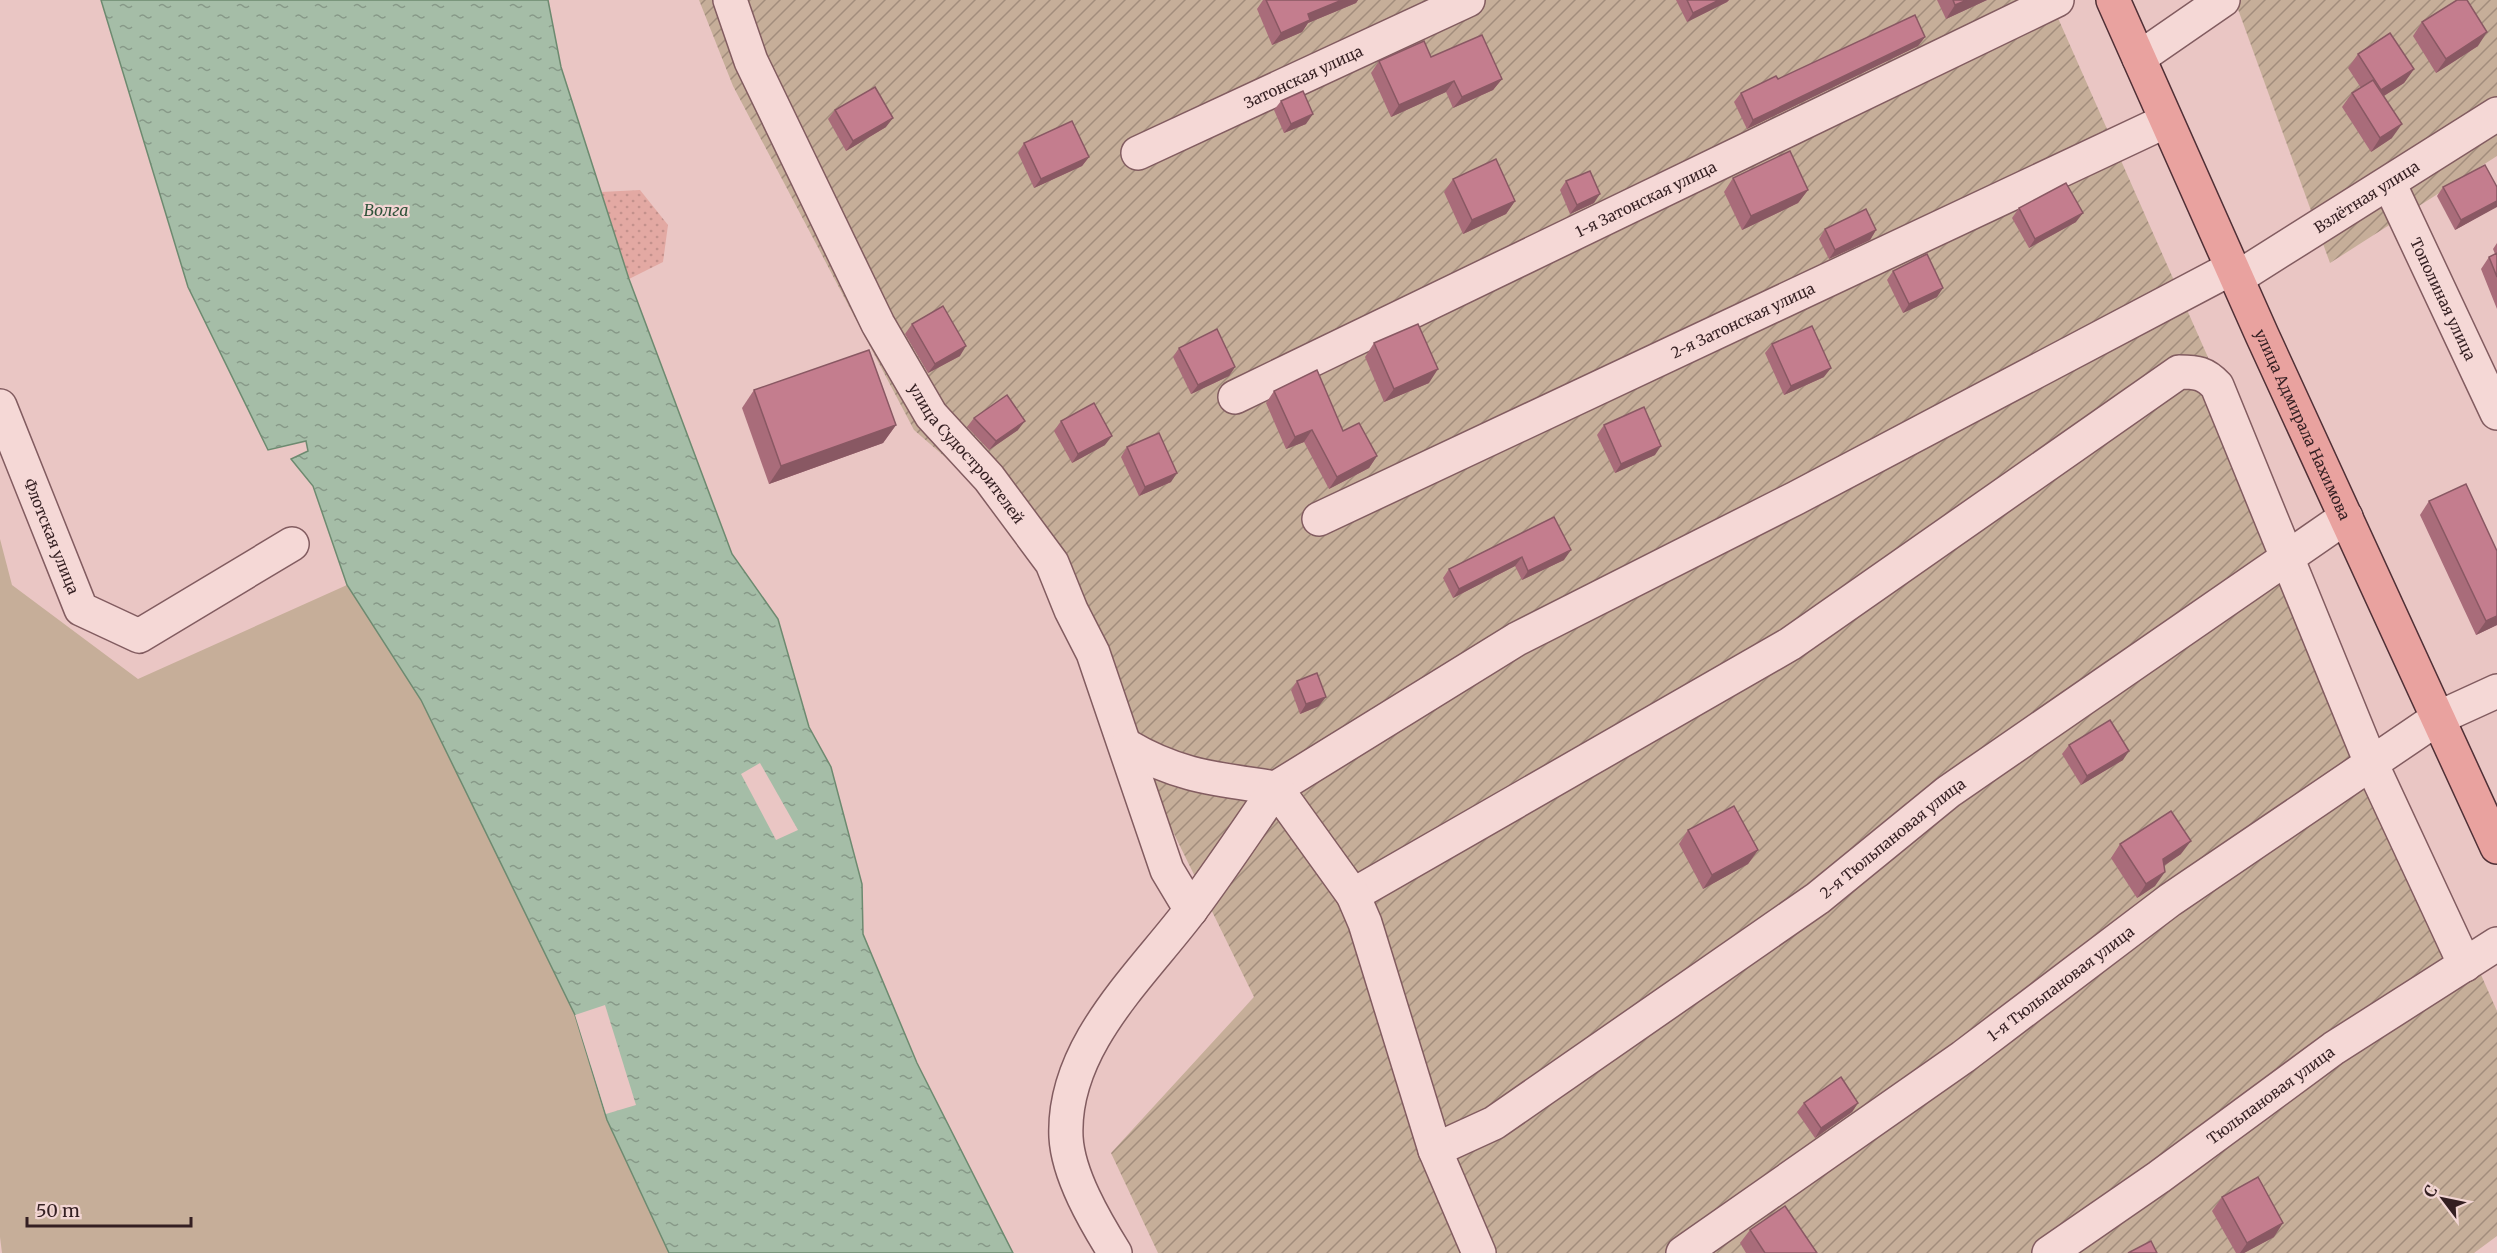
<svg xmlns="http://www.w3.org/2000/svg" width="2497" height="1253" viewBox="0 0 2497 1253" font-family="Merriweather,serif">
<style>
.grass{fill:#c6ae99}
.sand{fill:url(#sand-dots)}
.garden{fill:url(#garden-furrows)}
.water{fill:url(#water-ripples);stroke:#6d8a70;stroke-width:1.5}
.pier{fill:#eac6c4}
.lines{fill:none;stroke-linecap:round;stroke-linejoin:round}
.minor-casing{stroke:#825c60;stroke-width:36}
.major-casing{stroke:#503036;stroke-width:36}
.minor{stroke:#f5d8d6;stroke-width:33}
.major{stroke:#e9a29f;stroke-width:33}
.wall{fill:#a96c7a}
.shaded-wall{fill:#895863}
.building{fill:#c47d8e;stroke:#895863;stroke-width:1.5}
.labels{text-anchor:middle;dominant-baseline:central;stroke-width:4.5;stroke-linejoin:round;paint-order:stroke}
.street-label{font-size:15px;fill:#341f22;stroke:#f2d5d3}
.water-label{font-size:16px;font-style:italic;fill:#2f5239;stroke:#f2d5d3}
</style>
<defs>
<pattern id="sand-dots" width="8" height="8" patternUnits="userSpaceOnUse" patternTransform="scale(1.5)"><rect width="8" height="8" fill="#e3a9a3"/><path d="M2 2h.1M6 6h.1" fill="none" stroke="#c3918c" stroke-width="1.8" stroke-linecap="round"/></pattern>
<pattern id="garden-furrows" width="10" height="10" patternUnits="userSpaceOnUse" patternTransform="scale(1.5)"><rect width="10" height="10" fill="#c6ae99"/><path d="M-1 1l2-2M0 10L10 0M9 11l2-2" fill="none" stroke="#a28d7c"/></pattern>
<pattern id="water-ripples" width="26" height="14" patternUnits="userSpaceOnUse" patternTransform="scale(1.5)"><rect width="26" height="14" fill="#a5bda7"/><path d="M2 4q2-2 4 0t4 0M15 11q2-2 4 0t4 0" fill="none" stroke="#879988"/></pattern>
</defs>
<rect width="100%" height="100%" fill="#eac6c4"/>
<path class="grass" d="M0,539L12,585L138,679L347,585L421,700L484,826L575,1015L607,1120L669,1253H2L0,1237Z"/>
<path class="sand" d="M640,190L668,225L663,262L629,279L601,192Z"/>
<g class="garden">
<path d="M699,0H2050L2497,1011V1236L2474,1253H1158L1111,1153L1254,997L1022,524L914,430L733,86Z"/>
<path d="M2237,0H2497V156L2330,263L2235,1Z"/>
</g>
<path class="water" d="M101,0H548L561,67L629,279L732,554L778,619L809,727L831,767L862,884L863,934L917,1063L1013,1253H669L607,1120L575,1015L421,700L347,585L313,486L291,459L308,451L306,441L268,450L188,287Z"/>
<g class="pier">
<path d="M760,763L798,830L776,840L741,774Z"/>
<path d="M605,1005L636,1105L606,1114L575,1015Z"/>
</g>
<g class="lines">
<defs>
<g id="minor">
<path id="s1" d="M730,0L751,61L878,324L931,415L989,478L1052,563L1071,610L1093,653L1167,870L1191,910"/>
<path d="M2139,58L2223,0"/>
<path id="s2" d="M1138,153L1468,0"/>
<path id="s3" d="M2389,183L2497,413"/>
<path id="s4" d="M2237,278L2497,114"/>
<path id="s5" d="M1235,397L2057,0"/>
<path id="s6" d="M0,406L81,609L139,636L292,544"/>
<path id="s7" d="M1319,519L2166,121"/>
<path d="M1127,746C1179,777 1218,779 1276,788L1517,639L1796,498L2232,268"/>
<path d="M1353,895L1790,644L2179,372C2197,372 2205,373 2217,386L2371,763L2465,965"/>
<path id="s8" d="M1435,1150L1494,1123L1818,898L1948,792L2346,517"/>
<path d="M1115,1253C1095,1221 1068,1175 1066,1137C1062,1047 1140,977 1190,911C1220,871 1248,829 1276,788L1353,895L1365,923L1435,1150L1479,1253"/>
<path id="s9" d="M1683,1253L1963,1057L2170,900L2438,718L2497,691"/>
<path id="s10" d="M2049,1253L2159,1177L2334,1048L2497,944"/>
</g>
<g id="major">
<path id="s11" d="M2113,0L2262,335L2497,847"/>
</g>
</defs>
<use href="#minor" class="minor-casing"/>
<use href="#major" class="major-casing"/>
<use href="#minor" class="minor"/>
<use href="#major" class="major"/>
</g>
<g class="wall">
<path d="M1263,0H1358L1356,3L1308,23L1302,32L1272,45L1257,9Z"/>
<path d="M1676,0H1729L1727,2L1687,22Z"/>
<path d="M1937,0H1987L1946,19Z"/>
<path d="M2422,22L2478,46L2436,73L2413,36Z"/>
<path d="M1925,37L1918,46L1747,129L1734,102L1741,93Z"/>
<path d="M2358,54L2414,69L2404,83L2384,96L2392,138L2371,152L2342,107L2352,93L2361,88L2348,68Z"/>
<path d="M1431,57L1502,79L1493,90L1453,108L1446,92L1391,117L1371,73L1379,61Z"/>
<path d="M1281,101L1306,124L1284,133L1274,110Z"/>
<path d="M835,110L886,127L846,151L828,119Z"/>
<path d="M1024,143L1089,157L1082,166L1034,188L1018,153Z"/>
<path d="M1733,178L1808,190L1798,203L1742,230L1724,192Z"/>
<path d="M1453,179L1515,201L1506,214L1463,234L1444,192Z"/>
<path d="M1566,181L1594,203L1570,214L1560,190Z"/>
<path d="M2443,187H2497V206L2455,230L2437,196Z"/>
<path d="M2019,208L2076,222L2029,248L2012,218Z"/>
<path d="M1825,229L1876,230L1870,240L1829,259L1819,239Z"/>
<path d="M2497,243V309L2481,269L2489,257L2495,254L2493,249Z"/>
<path d="M1893,271L1937,297L1903,313L1887,280Z"/>
<path d="M912,324L960,356L928,373L905,334Z"/>
<path d="M1374,343L1429,383L1384,402L1365,357Z"/>
<path d="M1772,344L1824,377L1784,395L1765,353Z"/>
<path d="M1179,348L1235,367L1229,376L1191,394L1173,357Z"/>
<path d="M754,390L896,425L883,443L769,484L742,408Z"/>
<path d="M1274,391L1343,431L1377,456L1369,468L1329,489L1304,442L1286,449L1266,403Z"/>
<path d="M974,418L1018,430L989,450L967,427Z"/>
<path d="M1061,421L1105,445L1072,463L1054,431Z"/>
<path d="M1604,425L1655,455L1615,473L1597,435Z"/>
<path d="M1127,447L1171,482L1139,496L1121,457Z"/>
<path d="M2429,501L2497,625L2476,635L2420,515Z"/>
<path d="M1554,517L1564,560L1522,580L1515,566L1453,598L1443,578L1449,569Z"/>
<path d="M1297,681L1319,706L1300,714L1291,690Z"/>
<path d="M2069,745L2123,760L2081,785L2062,754Z"/>
<path d="M1688,830L1758,850L1748,864L1703,889L1679,844Z"/>
<path d="M2120,844L2181,854L2164,866L2155,886L2137,898L2111,858Z"/>
<path d="M1804,1103H1858L1852,1112L1815,1138L1797,1112Z"/>
<path d="M2222,1197L2274,1237L2244,1253H2236L2212,1211Z"/>
<path d="M1750,1230L1817,1253H1746L1740,1243Z"/>
</g>
<g class="shaded-wall">
<path d="M1342,0H1358L1356,3L1308,23L1302,32L1272,45L1281,33L1308,14Z"/>
<path d="M1719,0H1729L1727,2L1687,22L1693,13Z"/>
<path d="M1967,0H1987L1946,19L1955,5Z"/>
<path d="M2487,32L2478,46L2436,73L2446,59Z"/>
<path d="M1925,37L1918,46L1747,129L1753,120Z"/>
<path d="M2414,69L2404,83L2371,104L2381,90Z"/>
<path d="M1502,79L1493,90L1453,108L1462,97Z"/>
<path d="M1454,81L1446,92L1391,117L1399,105Z"/>
<path d="M1313,114L1306,124L1284,133L1291,124Z"/>
<path d="M893,118L886,127L846,151L853,141Z"/>
<path d="M2402,124L2392,138L2371,152L2380,138Z"/>
<path d="M1089,157L1082,166L1034,188L1041,179Z"/>
<path d="M1808,190L1798,203L1742,230L1751,216Z"/>
<path d="M1600,194L1594,203L1570,214L1577,205Z"/>
<path d="M1515,201L1506,214L1463,234L1472,220Z"/>
<path d="M2497,201V207L2455,230L2461,220Z"/>
<path d="M2083,213L2076,222L2029,248L2035,239Z"/>
<path d="M1876,230L1870,240L1829,259L1835,250Z"/>
<path d="M1943,288L1937,297L1903,313L1909,304Z"/>
<path d="M966,346L960,356L928,373L935,364Z"/>
<path d="M1235,367L1229,376L1191,394L1198,385Z"/>
<path d="M1831,368L1824,377L1784,395L1791,386Z"/>
<path d="M1438,369L1429,383L1384,402L1394,389Z"/>
<path d="M1025,421L1018,430L989,450L996,441Z"/>
<path d="M896,425L883,443L769,484L781,466Z"/>
<path d="M1312,430L1304,442L1286,449L1295,437Z"/>
<path d="M1112,436L1105,445L1072,463L1078,454Z"/>
<path d="M1661,446L1655,455L1615,473L1621,464Z"/>
<path d="M1377,456L1369,468L1329,489L1337,477Z"/>
<path d="M1177,473L1171,482L1139,496L1145,487Z"/>
<path d="M1571,550L1564,560L1522,580L1528,571Z"/>
<path d="M1522,557L1515,566L1453,598L1459,589Z"/>
<path d="M2497,616V625L2476,635L2486,621Z"/>
<path d="M1326,697L1319,706L1300,714L1306,704Z"/>
<path d="M2129,751L2123,760L2081,785L2087,776Z"/>
<path d="M2191,841L2181,854L2153,873L2163,859Z"/>
<path d="M1758,850L1748,864L1703,889L1712,875Z"/>
<path d="M2165,872L2155,886L2137,898L2146,884Z"/>
<path d="M1858,1103L1852,1112L1815,1138L1821,1128Z"/>
<path d="M2283,1223L2274,1237L2244,1253H2240L2247,1243Z"/>
</g>
<g class="building">
<path d="M1266,0H1342L1308,14L1310,20L1281,33Z"/>
<path d="M1687,0H1719L1693,13Z"/>
<path d="M1953,0H1967L1955,5Z"/>
<path d="M2457,0H2467L2487,32L2446,59L2422,22Z"/>
<path d="M1915,15L1925,37L1753,120L1741,93L1776,76L1778,79Z"/>
<path d="M2390,33L2414,69L2381,90L2358,54Z"/>
<path d="M1482,35L1502,79L1462,97L1454,81L1399,105L1379,61L1424,41L1431,57Z"/>
<path d="M2373,80L2402,124L2380,138L2352,93Z"/>
<path d="M875,87L893,118L853,141L835,110Z"/>
<path d="M1303,91L1313,114L1291,124L1281,101Z"/>
<path d="M1072,121L1089,157L1041,179L1024,143Z"/>
<path d="M1790,151L1808,190L1751,216L1733,178Z"/>
<path d="M1496,159L1515,201L1472,220L1453,179Z"/>
<path d="M2485,165L2497,187V201L2461,220L2443,187Z"/>
<path d="M1590,171L1600,194L1577,205L1566,181Z"/>
<path d="M2066,183L2083,213L2035,239L2019,208Z"/>
<path d="M1866,209L1876,230L1835,250L1825,229Z"/>
<path d="M2497,253V277L2489,257Z"/>
<path d="M1927,254L1943,288L1909,304L1893,271Z"/>
<path d="M943,306L966,346L935,364L912,324Z"/>
<path d="M1418,324L1438,369L1394,389L1374,343Z"/>
<path d="M1812,326L1831,368L1791,386L1772,344Z"/>
<path d="M1217,329L1235,367L1198,385L1179,348Z"/>
<path d="M869,350L896,425L781,466L754,390Z"/>
<path d="M1317,370L1343,431L1359,423L1377,456L1337,477L1312,430L1295,437L1274,391Z"/>
<path d="M1007,395L1025,421L996,441L974,418Z"/>
<path d="M1094,403L1112,436L1078,454L1061,421Z"/>
<path d="M1644,407L1661,446L1621,464L1604,425Z"/>
<path d="M1159,433L1177,473L1145,487L1127,447Z"/>
<path d="M2466,484L2497,551V616L2486,621L2429,501Z"/>
<path d="M1554,517L1571,550L1528,571L1522,557L1459,589L1449,569Z"/>
<path d="M1317,673L1326,697L1306,704L1297,681Z"/>
<path d="M2110,720L2129,751L2087,776L2069,745Z"/>
<path d="M1734,806L1758,850L1712,875L1688,830Z"/>
<path d="M2171,811L2191,841L2163,859L2165,872L2146,884L2120,844Z"/>
<path d="M1841,1077L1858,1103L1821,1128L1804,1103Z"/>
<path d="M2258,1177L2283,1223L2247,1243L2222,1197Z"/>
<path d="M1785,1206L1817,1253H1765L1750,1230Z"/>
<path d="M2151,1241L2157,1253H2128Z"/>
</g>
<g class="labels">
<g class="street-label">
<text stroke="none"><textPath href="#s2" startOffset="182">Затонская улица</textPath></text>
<text stroke="none"><textPath href="#s4" startOffset="153">Взлётная улица</textPath></text>
<text stroke="none"><textPath href="#s5" startOffset="456">1-я Затонская улица</textPath></text>
<text stroke="none"><textPath href="#s3" startOffset="128">Тополиная улица</textPath></text>
<text stroke="none"><textPath href="#s7" startOffset="468">2-я Затонская улица</textPath></text>
<text stroke="none"><textPath href="#s11" startOffset="465">улица Адмирала Нахимова</textPath></text>
<text stroke="none"><textPath href="#s1" startOffset="514">улица Судостроителей</textPath></text>
<text stroke="none"><textPath href="#s6" startOffset="140">Флотская улица</textPath></text>
<text stroke="none"><textPath href="#s8" startOffset="555">2-я Тюльпановая улица</textPath></text>
<text stroke="none"><textPath href="#s9" startOffset="464">1-я Тюльпановая улица</textPath></text>
<text stroke="none"><textPath href="#s10" startOffset="272">Тюльпановая улица</textPath></text>
</g>
<g class="water-label">
<text x="386" y="210">Волга</text>
</g>
</g>
<g transform="translate(2443 1199) rotate(302)" stroke="#f2d5d3" stroke-width="4.5" paint-order="stroke">
<path d="M0-4.5L10 22L0 15L-10 22Z" fill="#341f22"/>
<text y="-9" font-size="16" font-weight="bold" text-anchor="middle" fill="#341f22">С</text>
</g>
<path d="M27 1217v9h164v-9" fill="none" stroke="#341f22" stroke-width="3"/>
<text x="36" y="1217" font-size="18" fill="#341f22" stroke="#f2d5d3" stroke-width="4.5" paint-order="stroke">50 m</text>
</svg>
